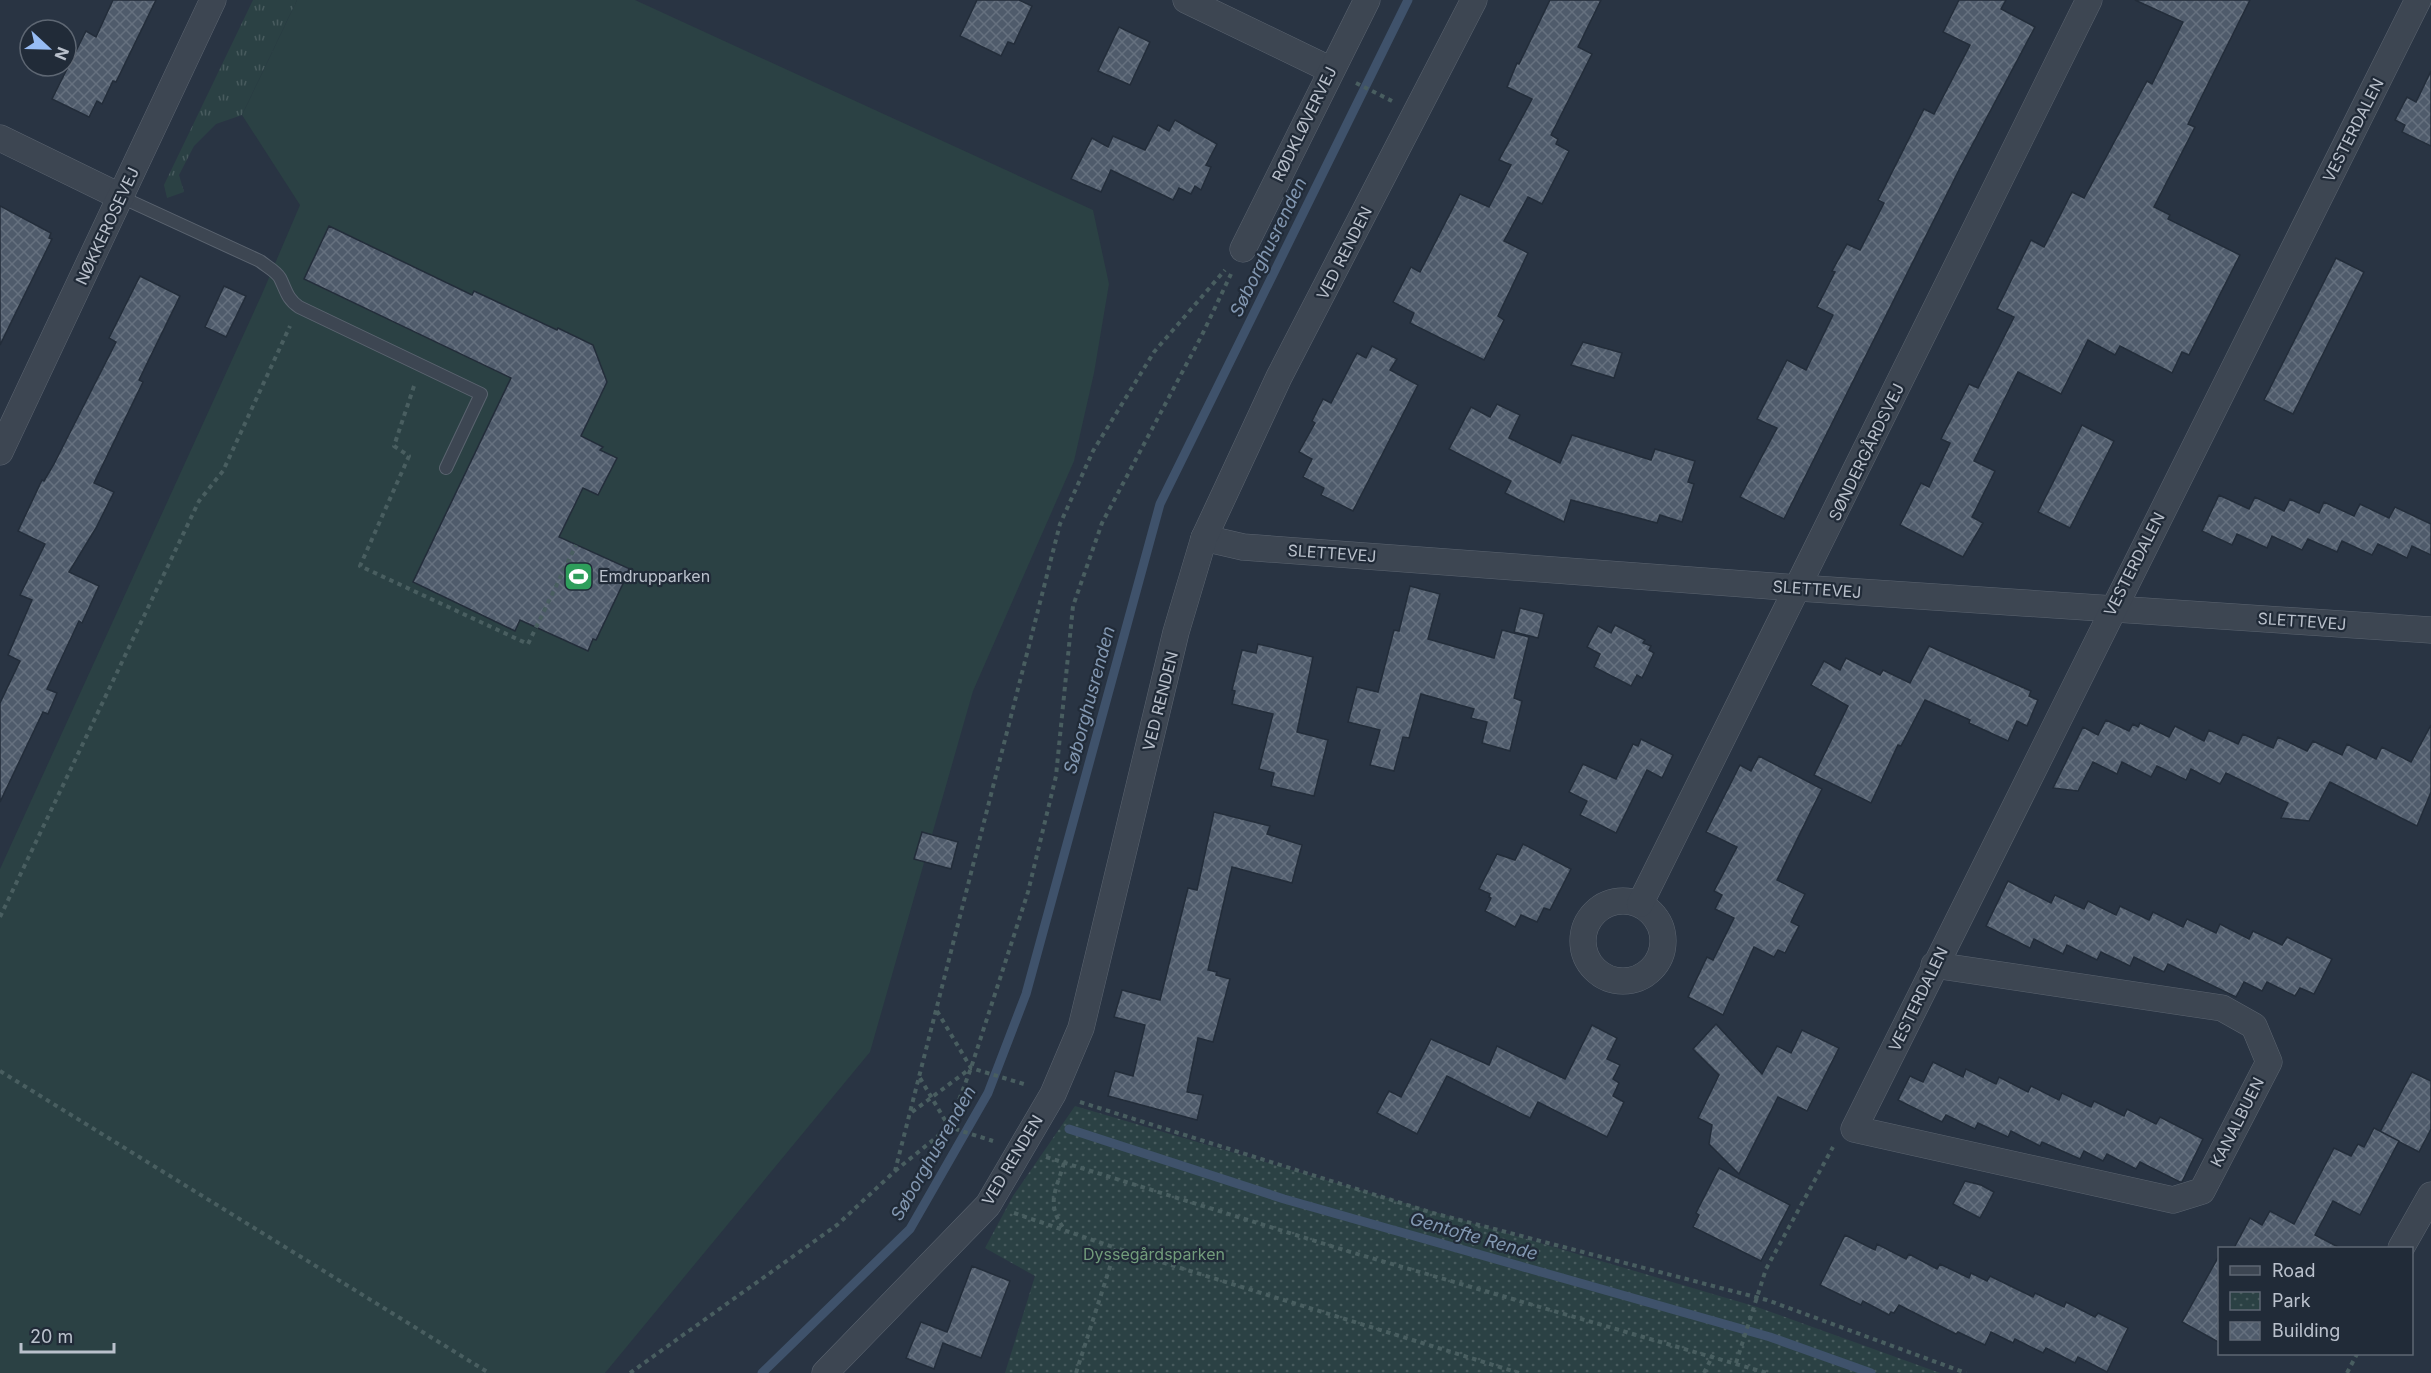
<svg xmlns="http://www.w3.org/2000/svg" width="2431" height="1373" viewBox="0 0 2431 1373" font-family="Inter,sans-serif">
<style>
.grass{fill:url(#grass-tufts)}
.park{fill:url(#park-dots)}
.garden{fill:#2b4144}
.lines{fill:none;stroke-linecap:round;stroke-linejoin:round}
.stream{stroke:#3f526b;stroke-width:9}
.building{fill:url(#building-cross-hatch);stroke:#232d3a;stroke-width:1.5}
.service-casing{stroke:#5b6470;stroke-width:14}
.minor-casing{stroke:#5b6470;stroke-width:27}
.path{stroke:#495e60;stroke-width:4;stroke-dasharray:4.5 4.5;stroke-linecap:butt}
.service{stroke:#3d4652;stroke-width:12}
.minor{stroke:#3d4652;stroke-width:26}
.labels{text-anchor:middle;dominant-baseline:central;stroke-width:4.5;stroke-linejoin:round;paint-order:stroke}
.street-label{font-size:16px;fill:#bac1cc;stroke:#212b38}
.poi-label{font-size:16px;fill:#bac1cc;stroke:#212b38;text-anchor:start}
.park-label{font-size:16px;fill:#729c7b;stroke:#212b38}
.water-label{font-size:18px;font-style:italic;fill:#8398b2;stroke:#212b38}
</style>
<defs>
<pattern id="grass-tufts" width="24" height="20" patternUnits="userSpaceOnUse" patternTransform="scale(1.5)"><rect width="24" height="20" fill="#2b4144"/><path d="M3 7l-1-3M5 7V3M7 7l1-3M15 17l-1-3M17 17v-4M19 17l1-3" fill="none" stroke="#485b5e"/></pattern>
<pattern id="park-dots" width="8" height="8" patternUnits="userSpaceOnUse" patternTransform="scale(1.5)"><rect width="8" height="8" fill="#2b4144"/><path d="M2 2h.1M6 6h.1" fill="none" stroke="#485b5e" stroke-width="1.8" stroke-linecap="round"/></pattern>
<pattern id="building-cross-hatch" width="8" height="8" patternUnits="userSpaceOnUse" patternTransform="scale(1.5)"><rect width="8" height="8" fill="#4f5b6b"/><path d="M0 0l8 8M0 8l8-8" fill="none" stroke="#66717f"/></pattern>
</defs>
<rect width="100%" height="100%" fill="#293443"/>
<path class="grass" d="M253,0H297L242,115L216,124L194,146L179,175L184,192L167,198L164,185Z"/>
<path class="park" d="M1075,1106L1757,1307L1940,1373H1005L1035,1276L985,1248L1013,1196Z"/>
<path class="garden" d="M297,0H635L1093,210L1109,284L1094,373L1074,461L973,691L870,1052L605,1373H0V869L262,294L300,205L242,115Z"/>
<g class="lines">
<g class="stream">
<path d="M1069,1129L1284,1199L1770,1337L1871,1373"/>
<path d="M762,1373L910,1229L988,1093L1026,994L1160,504L1408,0"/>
</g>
</g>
<g class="building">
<path d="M113,0H156L116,82L113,81L102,104L97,101L89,117L52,99L86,31L96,37Z"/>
<path d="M977,0H1019L1032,6L1014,44L1008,42L1001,56L960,36Z"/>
<path d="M1550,0H1601L1578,47L1592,54L1551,135L1558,139L1556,144L1569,151L1542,204L1528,197L1504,241L1528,253L1498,316L1504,320L1484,360L1410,323L1414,313L1393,302L1411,267L1420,272L1460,194L1489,207L1511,165L1499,160L1532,99L1507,87L1517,63L1519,64Z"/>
<path d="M1959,0H2006L2001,9L2035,27L1961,166L1784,519L1740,497L1777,428L1757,419L1787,360L1806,370L1833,315L1817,307L1835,272L1832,271L1847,244L1860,250L1884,203L1878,200L1924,109L1934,114L1970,45L1943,32Z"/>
<path d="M2135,0H2250L2188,124L2195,127L2154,207L2170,215L2168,219L2240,255L2189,355L2182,352L2172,373L2120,346L2115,355L2088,340L2061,394L2018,372L1974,461L1995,471L1972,517L1983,523L1963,557L1900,525L1921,483L1929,487L1950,443L1941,439L1969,384L1978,388L2014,317L1997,309L2031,240L2044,247L2072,192L2084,198L2147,81L2152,84L2183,22Z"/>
<path d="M1119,27L1150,42L1130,85L1098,71Z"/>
<path d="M2431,71V146L2402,132L2405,125L2395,120L2407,97L2416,102Z"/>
<path d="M1175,120L1217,144L1206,165L1211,167L1201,190L1195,186L1191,194L1179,188L1173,200L1111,170L1101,192L1071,179L1092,138L1108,147L1113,136L1145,150L1158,125L1169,131Z"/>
<path d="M0,206L51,233L49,238L52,239L0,345Z"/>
<path d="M329,226L472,295L474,291L557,330L558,328L593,345L607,382L581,436L603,447L600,450L617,458L598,495L583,488L559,537L630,569L596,640L593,639L588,651L520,620L515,631L413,582L511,378L304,279Z"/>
<path d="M2336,258L2364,272L2293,414L2264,400Z"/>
<path d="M140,276L180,296L139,380L143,382L94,483L114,492L96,528L69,572L99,586L82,623L79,621L47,689L57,693L48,714L43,712L0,802V703L20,661L8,655L32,600L20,595L45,544L18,531L42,480L44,481L54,464L116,342L109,338Z"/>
<path d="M224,286L246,296L226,337L205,327Z"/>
<path d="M1583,342L1622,353L1614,378L1571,365Z"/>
<path d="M1372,346L1397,359L1390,370L1418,385L1353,511L1321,495L1324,488L1303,477L1312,459L1299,452L1315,423L1312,421L1323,399L1331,403L1357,353L1366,358Z"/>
<path d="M1497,404L1520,415L1509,438L1560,463L1572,435L1651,460L1655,449L1695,461L1688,482L1694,484L1682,522L1660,515L1657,523L1571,500L1564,522L1505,493L1511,481L1449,449L1471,407L1490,417Z"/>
<path d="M2082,425L2114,441L2070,528L2038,512Z"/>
<path d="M2219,495L2249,509L2255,497L2284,511L2290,499L2319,513L2324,502L2354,516L2360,504L2389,518L2395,507L2431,524V555L2412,546L2407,558L2378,544L2372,555L2342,541L2337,552L2308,539L2302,550L2272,536L2267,548L2237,534L2232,545L2202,531Z"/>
<path d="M1410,586L1440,594L1428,639L1494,658L1502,630L1529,637L1514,698L1522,701L1510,751L1482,743L1487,722L1471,718L1474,709L1421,694L1409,738L1403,737L1394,771L1370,765L1380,730L1348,722L1357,687L1378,692L1394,630L1399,631Z"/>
<path d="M1520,608L1544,614L1538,638L1514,632Z"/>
<path d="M1615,625L1645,640L1643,643L1651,646L1649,650L1654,653L1642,678L1637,675L1631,686L1594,667L1600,654L1587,647L1598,626L1611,633Z"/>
<path d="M1258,644L1313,657L1297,732L1328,740L1314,796L1271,786L1274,773L1259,769L1273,714L1232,704L1235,691L1232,690L1242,650L1256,653Z"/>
<path d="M1929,646L2031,691L2029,696L2038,700L2027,726L2017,721L2008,741L1969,723L1970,720L1925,700L1901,746L1898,745L1871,803L1814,775L1848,706L1811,685L1824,661L1840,670L1846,658L1880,675L1883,670L1910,683Z"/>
<path d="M2106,720L2129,731L2133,724L2138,727L2140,723L2169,737L2175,726L2204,741L2209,730L2238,744L2243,734L2273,748L2278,737L2307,751L2313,741L2342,755L2347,744L2376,759L2382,747L2411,762L2431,725V792L2417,826L2330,782L2309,821L2281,818L2288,803L2226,773L2220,784L2191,769L2186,780L2157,766L2151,777L2122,762L2117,774L2093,762L2078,791L2053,788L2083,727L2098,735Z"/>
<path d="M1641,739L1673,755L1662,778L1647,770L1616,833L1580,815L1587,801L1569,792L1583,764L1616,779L1633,744L1638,746Z"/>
<path d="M1759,756L1822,789L1777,880L1805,894L1791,922L1799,926L1785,953L1778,950L1774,957L1754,947L1723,1015L1688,997L1707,957L1713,960L1734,918L1715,909L1722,895L1714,891L1737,847L1706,832L1740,765L1751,771Z"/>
<path d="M1214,812L1270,826L1267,834L1302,845L1292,883L1232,867L1208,970L1217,972L1216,975L1230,979L1213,1042L1198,1038L1187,1092L1203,1095L1197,1120L1108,1096L1115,1071L1133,1076L1145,1025L1114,1017L1122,990L1160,1000L1188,888L1197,890Z"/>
<path d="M922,832L958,842L951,869L914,859Z"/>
<path d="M1523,844L1571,869L1550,910L1544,908L1537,922L1521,915L1515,927L1485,911L1491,898L1489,897L1490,894L1479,889L1497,854L1515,860Z"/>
<path d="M2008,881L2051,903L2055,895L2084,909L2088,901L2116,915L2120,906L2149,920L2153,912L2183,927L2187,919L2216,933L2220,924L2249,939L2253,931L2282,945L2287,937L2332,959L2314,994L2300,988L2295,996L2267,982L2262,991L2244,982L2236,997L2168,964L2164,972L2134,957L2130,966L2101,952L2097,960L2067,945L2063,954L2034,939L2030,948L1986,926Z"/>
<path d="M1716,1024L1762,1074L1777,1046L1791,1053L1802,1030L1839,1048L1807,1111L1778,1097L1739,1174L1709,1144L1712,1125L1698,1118L1719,1075L1693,1049Z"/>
<path d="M1592,1025L1617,1038L1607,1059L1620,1065L1613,1079L1619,1083L1613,1096L1624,1102L1607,1137L1538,1102L1530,1118L1447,1076L1417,1134L1377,1113L1389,1091L1401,1097L1431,1039L1489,1065L1497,1046L1565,1079Z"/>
<path d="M1933,1062L1963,1077L1966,1069L1996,1084L1999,1077L2028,1092L2031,1086L2059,1100L2062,1093L2091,1107L2094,1101L2124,1116L2127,1109L2156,1124L2160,1117L2203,1139L2182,1182H2180L2140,1162L2136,1169L2107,1154L2103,1161L2084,1151L2080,1159L2042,1142L2040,1146L2011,1131L2008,1137L1978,1123L1975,1129L1946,1115L1942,1122L1898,1100L1910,1076L1923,1082Z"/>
<path d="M2412,1072L2431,1081V1129L2419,1152L2380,1132Z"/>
<path d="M2374,1128L2399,1141L2360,1215L2333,1201L2315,1235L2340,1248H2234L2250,1218L2262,1225L2270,1211L2294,1224L2334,1148L2351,1156L2358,1144L2364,1147Z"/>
<path d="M1719,1168L1790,1205L1761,1261L1693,1227L1699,1215L1696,1213Z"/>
<path d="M1965,1181L1981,1185L1994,1192L1980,1218L1953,1204Z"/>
<path d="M1845,1235L1875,1250L1877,1244L1906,1259L1909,1254L1937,1269L1940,1264L1969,1278L1971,1273L1987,1281L1990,1276L2033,1297L2035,1293L2064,1307L2066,1302L2095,1317L2098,1313L2128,1328L2107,1372L2078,1357L2075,1363L2046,1348L2043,1353L2015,1339L2013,1343L1991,1332L1985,1345L1958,1332L1956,1334L1899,1305L1894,1313L1891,1312L1889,1315L1863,1301L1861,1305L1820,1285Z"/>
<path d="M2220,1254V1343L2182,1322Z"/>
<path d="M972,1266L1010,1281L981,1358L943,1343L934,1369L906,1358L921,1322L947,1332Z"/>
</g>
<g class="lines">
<defs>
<path id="service" d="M121,197L260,261C266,266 276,271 280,278C286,290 287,299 299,307L481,394L446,468"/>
<g id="minor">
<path d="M1186,0L1331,70"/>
<path d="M0,138L121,197"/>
<path d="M1243,249L1367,0"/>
<path d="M0,452L213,0"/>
<path d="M1204,538L1243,547L1799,588L2431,630"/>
<circle cx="1623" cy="941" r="40"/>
<path d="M1640,904L2089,0"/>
<path d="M1934,965L2222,1008L2254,1026L2269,1062L2202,1191L2173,1200L1854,1129C2040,752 2229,376 2418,0"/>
<path d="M2401,1248L2431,1195"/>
<path d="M825,1373L988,1205L1053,1094L1081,1028L1176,632L1204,538L1279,377L1474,0"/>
</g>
</defs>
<use href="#service" class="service-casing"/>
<use href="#minor" class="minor-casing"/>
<g class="path">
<path d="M1356,83L1392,101"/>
<path d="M414,386L394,446L409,456L360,566L528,644L576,545"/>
<path d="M0,917L199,501L223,471L290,326"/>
<path d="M937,1011L971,1068L1027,1085"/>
<path d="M0,1071L489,1373"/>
<path d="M920,1078L949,1127L993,1141"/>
<path d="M1080,1102L1433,1213L1767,1300L1966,1373"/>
<path d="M912,1112L971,1068"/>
<path d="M1046,1157L1344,1250L1767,1373"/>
<path d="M1064,1163C1056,1191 1045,1204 1065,1230"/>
<path d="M895,1171L949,1127L971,1068L1028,892L1056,776L1073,606L1102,523L1202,335L1231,274"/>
<path d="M1014,1213L1116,1248"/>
<path d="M1736,1363L1766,1269L1833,1147"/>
<path d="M630,1373L837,1225L895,1171L1060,524L1093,451L1154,352L1225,270"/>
<path d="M1076,1373L1116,1248L1519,1373"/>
<path d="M1704,1373L1713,1355"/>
<path d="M2347,1373L2357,1354"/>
</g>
<use href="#service" class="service"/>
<use href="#minor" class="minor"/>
</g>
<defs>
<symbol id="stadium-square" viewBox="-11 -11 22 22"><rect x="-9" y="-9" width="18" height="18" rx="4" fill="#2e9e5b" stroke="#212b38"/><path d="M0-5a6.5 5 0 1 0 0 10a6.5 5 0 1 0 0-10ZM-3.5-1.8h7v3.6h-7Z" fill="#fff"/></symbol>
</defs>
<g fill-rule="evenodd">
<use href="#stadium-square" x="562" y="560" width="33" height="33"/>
</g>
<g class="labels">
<g class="street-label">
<text transform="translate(1304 124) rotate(-64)">RØDKLØVERVEJ</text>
<text transform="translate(2353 130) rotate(-63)">VESTERDALEN</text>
<text transform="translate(107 226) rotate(-65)">NØKKEROSEVEJ</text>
<text transform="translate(1344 253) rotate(-63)">VED RENDEN</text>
<text transform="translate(1866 452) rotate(-64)">SØNDERGÅRDSVEJ</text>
<text transform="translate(1332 553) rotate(4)">SLETTEVEJ</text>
<text transform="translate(2134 564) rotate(-63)">VESTERDALEN</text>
<text transform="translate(1817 589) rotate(4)">SLETTEVEJ</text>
<text transform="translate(2302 621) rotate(4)">SLETTEVEJ</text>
<text transform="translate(1160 701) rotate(-76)">VED RENDEN</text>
<text transform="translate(1918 999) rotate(-64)">VESTERDALEN</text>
<text transform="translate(2237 1122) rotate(-63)">KANALBUEN</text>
<text transform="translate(1012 1160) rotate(-59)">VED RENDEN</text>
</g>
<g class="poi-label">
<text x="599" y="576">Emdrupparken</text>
</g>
<g class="park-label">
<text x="1154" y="1254">Dyssegårdsparken</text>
</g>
<g class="water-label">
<text transform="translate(1268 247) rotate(-64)">Søborghusrenden</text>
<text transform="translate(1089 700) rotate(-75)">Søborghusrenden</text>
<text transform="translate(933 1153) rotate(-60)">Søborghusrenden</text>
<text transform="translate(1474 1236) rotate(16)">Gentofte Rende</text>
</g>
</g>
<rect x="2218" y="1247" width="195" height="108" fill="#212b38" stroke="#5e6773" stroke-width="1.5"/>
<rect x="2230" y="1266" width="30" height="9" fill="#3d4652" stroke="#5e6773" stroke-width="1.5"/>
<text x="2272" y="1277" font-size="18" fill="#bac1cc">Road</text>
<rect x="2230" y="1292" width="30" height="18" fill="url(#park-dots)" stroke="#5e6773" stroke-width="1.5"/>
<text x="2272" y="1307" font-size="18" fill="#bac1cc">Park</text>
<rect x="2230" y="1322" width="30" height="18" fill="url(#building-cross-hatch)" stroke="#5e6773" stroke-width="1.5"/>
<text x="2272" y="1337" font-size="18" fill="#bac1cc">Building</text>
<g transform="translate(48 48) rotate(112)"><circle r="28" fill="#212b38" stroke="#5e6773" stroke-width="1.5"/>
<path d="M0-4.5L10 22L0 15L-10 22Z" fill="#97bcf4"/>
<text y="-9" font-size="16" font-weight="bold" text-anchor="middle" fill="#bac1cc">N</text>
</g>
<path d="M21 1343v9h93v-9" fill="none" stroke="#bac1cc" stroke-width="3"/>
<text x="30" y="1343" font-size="18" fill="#bac1cc" stroke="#212b38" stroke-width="4.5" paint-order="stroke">20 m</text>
</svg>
